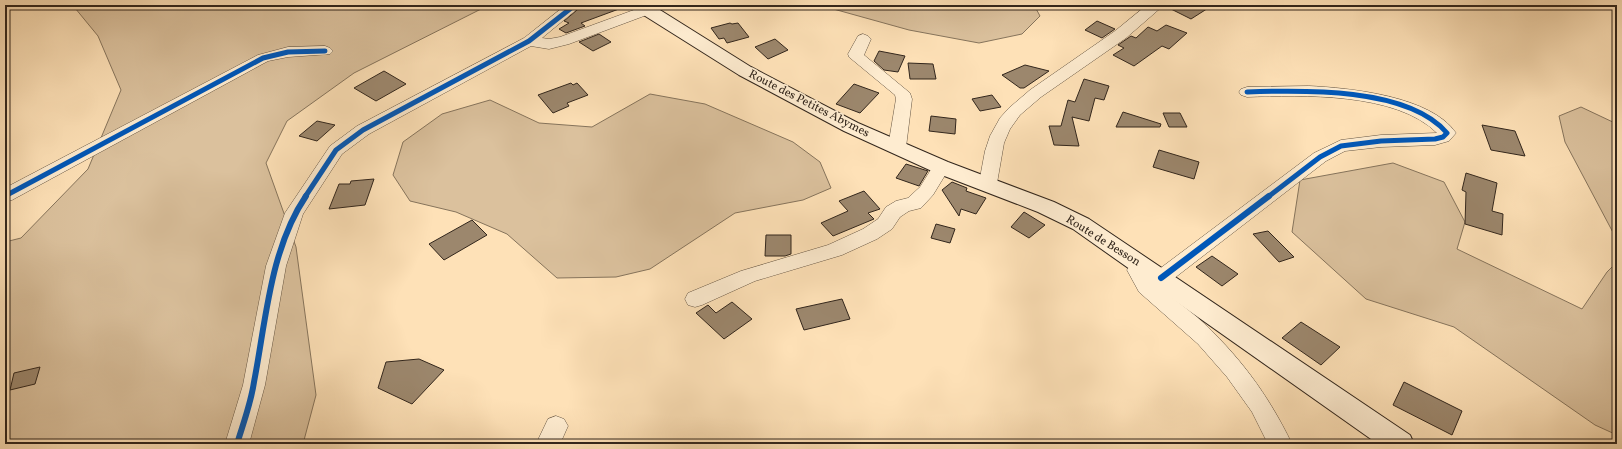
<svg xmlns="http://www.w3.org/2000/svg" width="1622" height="449" viewBox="0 0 1622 449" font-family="Vollkorn,serif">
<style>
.green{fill:#dbc19d;stroke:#86745c}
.building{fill:#9c876d;stroke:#32261c}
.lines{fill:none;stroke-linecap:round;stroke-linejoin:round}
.street-casing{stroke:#655543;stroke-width:1}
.secondary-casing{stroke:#32261c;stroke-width:2}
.street{fill:#feecd0;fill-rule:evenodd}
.secondary{fill:#feecd0;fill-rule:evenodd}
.cycleway-far1-casing{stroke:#feecd0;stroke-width:7}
.cycleway-casing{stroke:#feecd0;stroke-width:9}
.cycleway-far1{stroke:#0057b8;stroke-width:5}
.cycleway{stroke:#0057b8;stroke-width:6}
.labels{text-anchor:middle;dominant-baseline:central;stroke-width:3.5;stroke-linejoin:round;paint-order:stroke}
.street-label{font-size:12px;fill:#32261c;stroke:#feecd0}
</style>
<rect width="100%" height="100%" fill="#fee1b7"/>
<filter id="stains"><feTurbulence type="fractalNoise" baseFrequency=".005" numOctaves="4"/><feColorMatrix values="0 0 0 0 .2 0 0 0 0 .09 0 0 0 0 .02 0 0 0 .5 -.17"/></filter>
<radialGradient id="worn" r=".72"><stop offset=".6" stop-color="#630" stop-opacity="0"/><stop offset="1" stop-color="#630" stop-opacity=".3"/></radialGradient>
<g class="green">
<path d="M75,5H489L354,73L287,121L266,163L296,247L316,395L303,444H5V242L21,238L88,169L121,90L98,36L75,8Z"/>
<path d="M819,5H1034L1040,16L1022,34L979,43L909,30Z"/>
<path d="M650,94L705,104L793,142L820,162L831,188L803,200L735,213L650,269L616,277L557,278L507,234L456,212L410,201L393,175L403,142L442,114L490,100L539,123L592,127Z"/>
<path d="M1581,107L1617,124V240L1565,142L1559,116Z"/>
<path d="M1393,163L1444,182L1465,222L1457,249L1582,309L1607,272L1617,262V435L1595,425L1454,327L1366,299L1292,232L1300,180Z"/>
</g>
<g class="building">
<path d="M583,5H626L627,6L581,23L585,26L566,33L559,29L569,23L564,21Z"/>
<path d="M1165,5H1213L1191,19L1165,6Z"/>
<path d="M1097,21L1115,29L1102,38L1085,30Z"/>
<path d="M730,23L732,24L738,23L749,37L727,43L724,38L719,39L711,28Z"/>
<path d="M1166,25L1187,33L1169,49L1162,46L1134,66L1113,55L1124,48L1118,45L1131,36L1136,38L1148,27L1157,31Z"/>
<path d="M599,34L611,42L593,51L579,42Z"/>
<path d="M775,39L788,50L768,59L755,47Z"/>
<path d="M879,51L905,56L898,72L884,70L874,61Z"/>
<path d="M908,63L933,64L936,79H910Z"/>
<path d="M1025,65L1049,71L1024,88H1020L1002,75Z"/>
<path d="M384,71L406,84L376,101L354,88Z"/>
<path d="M1084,79L1109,86L1104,100L1095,98L1089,121L1072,117L1079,146L1054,145L1049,126H1061L1068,100L1075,102Z"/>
<path d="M571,83L573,85L577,83L588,95L567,103L569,106L553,113L538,95Z"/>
<path d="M854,84L879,93L860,113L836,104Z"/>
<path d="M992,95L1001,107L980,111L972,99Z"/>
<path d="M1123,112L1161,124L1160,127H1116Z"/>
<path d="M1163,113H1180L1187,127H1169Z"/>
<path d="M931,116L956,119L955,134L929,131Z"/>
<path d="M317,121L335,125L317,141L299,136Z"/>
<path d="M1482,125L1515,131L1525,156L1491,150Z"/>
<path d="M1159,150L1199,162L1194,179L1153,167Z"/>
<path d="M906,164L928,171L919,186L896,178Z"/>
<path d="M1466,173L1497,183L1492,211L1503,214L1502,235L1465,224L1466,192L1462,190Z"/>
<path d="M374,179L365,205L329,209L339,184H350L351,181Z"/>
<path d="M952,182L967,188L966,191L986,198L976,214L961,209L959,216L942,190Z"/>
<path d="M864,191L880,209L868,213L874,219L833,236L821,223L848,211L839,201Z"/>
<path d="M1024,212L1045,225L1029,238L1011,227Z"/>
<path d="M472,220L487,235L444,260L429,244Z"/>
<path d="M936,224L955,229L950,243L931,238Z"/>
<path d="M1268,231L1294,257L1279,262L1253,234Z"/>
<path d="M766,235H791V254L785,256H765Z"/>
<path d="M1212,256L1238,274L1222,286L1196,267Z"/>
<path d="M842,299L850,319L804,330L796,309Z"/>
<path d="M732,302L752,319L724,339L696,313L708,305L716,313Z"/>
<path d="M1301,322L1340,347L1321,365L1282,338Z"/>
<path d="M419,359L444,370L412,404L378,388L386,362Z"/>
<path d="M40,367L35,384L10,390L14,373Z"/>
<path d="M1404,382L1462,411L1452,435L1393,405Z"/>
</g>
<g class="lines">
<defs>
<g id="street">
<path d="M566,5H582L542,38L549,39L560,37L642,7H652L654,10L652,13L569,44L549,49L531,46L369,134L342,154L303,214L286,266L265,385L249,444H225L243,385L266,266L285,213L330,146L357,126L524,38Z"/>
<path d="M1147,5H1164L1126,38L1041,97L1020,115L1010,129L1004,143L997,183L994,187L988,189L982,187L979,183L985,151L990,136L1000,118L1009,108L1030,90L1115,31Z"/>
<path d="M863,34L868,36L871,39L864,55L910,93L912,99L906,147L903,151L897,153L891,151L888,147L896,99L895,95L849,57L848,54L858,36Z"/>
<path d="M325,46L330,48L333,51L330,54L288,57L268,61L12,200L5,202V188L258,55L288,47Z"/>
<path d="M1309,86C1350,88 1431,96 1456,133L1449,141L1435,145L1381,147L1345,151L1326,161L1168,283L1161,286L1156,284C1169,296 1184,306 1197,317C1238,354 1268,394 1292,444H1268L1252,412L1227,377L1198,344L1139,292L1127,270C1132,261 1142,259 1151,262L1154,267L1148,274L1152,279L1154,273L1314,153L1341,140L1381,135L1437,133C1396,92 1302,95 1247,97L1241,95L1239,92L1241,89L1247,87Z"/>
<path d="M941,161L947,163L950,167L933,195L921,208L909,211L900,217L892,229L877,239L842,255L755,281L702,305L695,307L688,305L685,299L688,293L741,271L828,245L863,229L878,219L886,207L896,201L908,198L920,187L935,163Z"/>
<path d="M556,416L564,419L568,426L560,444H536L548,419Z"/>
</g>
<path id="secondary" d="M632,5H652L751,67L858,123L948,162L1054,202L1089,219L1410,435L1414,444H1378L1073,229L1038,212L934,172L844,131L739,75L634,9Z"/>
</defs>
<use href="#street" class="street-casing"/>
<use href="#secondary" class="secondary-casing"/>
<use href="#street" class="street"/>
<use href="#secondary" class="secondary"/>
<defs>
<g id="cycleway-far1">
<path d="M1247,92C1302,90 1408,87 1447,133L1443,137L1435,139L1381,141L1341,146L1320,157L1268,197"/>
<path d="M5,196L263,58L288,52L325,51"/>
<path d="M305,197L336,150L363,130L529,41L575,5"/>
</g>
<g id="cycleway">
<path d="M1161,278L1269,196"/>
<path d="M237,444C243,424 251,403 254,382C266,321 270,249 306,196"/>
</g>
</defs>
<use href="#cycleway-far1" class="cycleway-far1-casing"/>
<use href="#cycleway" class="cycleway-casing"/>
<use href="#cycleway-far1" class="cycleway-far1"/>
<use href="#cycleway" class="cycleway"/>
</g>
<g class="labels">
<g class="street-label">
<text transform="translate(809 104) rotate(27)">Route des Petites Abymes</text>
<text transform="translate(1103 241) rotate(32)">Route de Besson</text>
</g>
</g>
<rect width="1622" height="449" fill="none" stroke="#fee1b7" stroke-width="20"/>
<rect x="6" y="6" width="1610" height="437" fill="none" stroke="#32261c" stroke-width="2"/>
<rect x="10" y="10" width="1602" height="429" fill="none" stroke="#32261c"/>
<rect width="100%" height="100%" filter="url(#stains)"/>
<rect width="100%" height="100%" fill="url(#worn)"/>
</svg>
